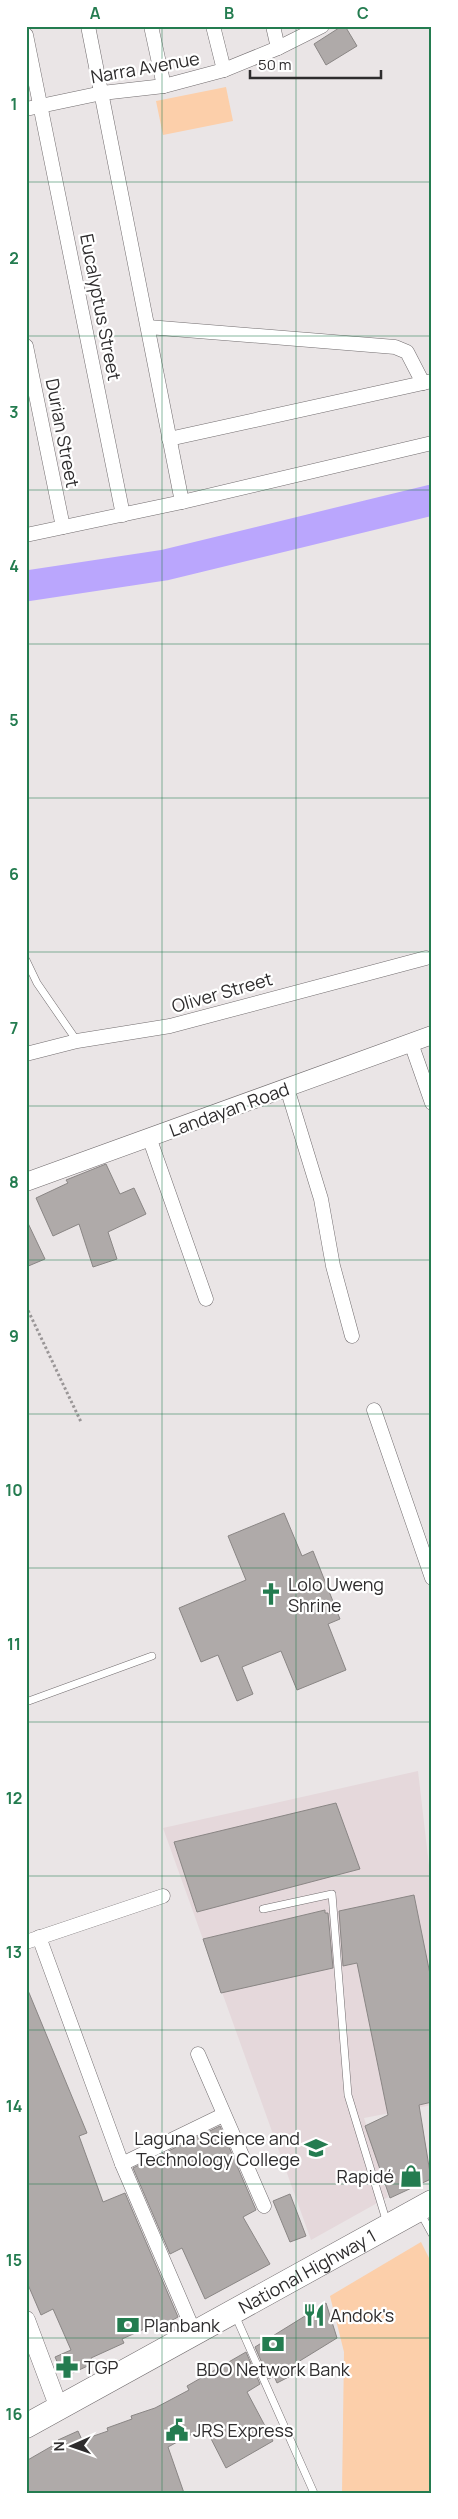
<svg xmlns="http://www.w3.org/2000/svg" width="458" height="2519" viewBox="0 0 458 2519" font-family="Manrope,sans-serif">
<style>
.built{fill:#e5d8db}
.green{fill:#fccfaa}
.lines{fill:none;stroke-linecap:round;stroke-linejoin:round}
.river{stroke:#baa6fd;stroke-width:31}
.building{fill:#afaaa9;stroke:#8a8685}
.service-casing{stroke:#726d6f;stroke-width:8}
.minor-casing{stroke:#726d6f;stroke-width:15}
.tertiary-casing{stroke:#726d6f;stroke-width:19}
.trunk-casing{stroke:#726d6f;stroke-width:25}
.path{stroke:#9a9697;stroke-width:3;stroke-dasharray:2.5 2.5;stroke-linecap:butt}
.service{stroke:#fff;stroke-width:7}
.minor{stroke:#fff;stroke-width:14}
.tertiary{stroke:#fff;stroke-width:18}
.trunk{stroke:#fff;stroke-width:24}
.grid{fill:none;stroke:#247c50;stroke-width:1;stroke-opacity:0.55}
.labels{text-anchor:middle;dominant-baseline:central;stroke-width:4.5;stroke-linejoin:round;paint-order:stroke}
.street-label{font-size:18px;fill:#2e2c2d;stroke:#fff}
.poi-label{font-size:18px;fill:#2e2c2d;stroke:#fff;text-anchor:start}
.neatline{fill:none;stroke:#247c50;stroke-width:2}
.grid-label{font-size:16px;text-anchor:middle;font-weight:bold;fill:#247c50}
</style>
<rect width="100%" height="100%" fill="#eae5e6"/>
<path class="built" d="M418,1771L432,1891V2105L364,2118L388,2197L311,2240L163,1828Z"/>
<g class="green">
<path d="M226,87L233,121L163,135L156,101Z"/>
<path d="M421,2242L432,2264V2493H342L344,2352L330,2296Z"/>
</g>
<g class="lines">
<path class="river" d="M26,586L165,565L432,500"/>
</g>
<g class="building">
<path d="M342,26H345L357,46L326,65L314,44Z"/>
<path d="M106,1164L120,1194L134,1188L146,1214L108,1232L117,1259L93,1267L79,1224L53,1236L36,1198L68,1183L66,1180Z"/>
<path d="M26,1219L45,1259L26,1267Z"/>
<path d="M284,1513L302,1556L313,1551L340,1619L328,1624L346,1670L297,1690L281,1651L242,1667L253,1694L237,1701L218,1655L201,1662L179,1608L246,1580L228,1536Z"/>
<path d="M336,1803L360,1869L197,1912L174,1842Z"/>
<path d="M414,1895L432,1984V2102L419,2105L431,2179L390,2198L365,2126L388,2115L357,1963L343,1966L339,1911Z"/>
<path d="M325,1910V1913H328L333,1968L221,1993L203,1939Z"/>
<path d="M27,1988L87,2133L79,2136L103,2202L125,2193L178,2317L164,2325L162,2321L122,2339L124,2343L91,2358L94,2363L64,2377L55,2357L71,2350L53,2309L41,2315L26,2280Z"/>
<path d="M220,2126L256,2210L243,2217L270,2264L205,2299L182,2248L170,2254L133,2168Z"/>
<path d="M290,2194L306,2236L290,2242L273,2201Z"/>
<path d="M326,2303L337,2338L298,2362L302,2370L277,2383L274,2376L269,2379L255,2347Z"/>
<path d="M246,2352L260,2384L247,2392L273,2441L226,2468L205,2427L168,2447L184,2493H29L26,2485V2461L59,2442L58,2440L78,2431L82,2440L108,2431L107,2428L132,2419L131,2416L155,2408L189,2390L187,2386Z"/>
</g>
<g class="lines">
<defs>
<g id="service">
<path d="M26,960L37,983L77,1041"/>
<path d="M26,1702L152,1656"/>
<path d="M263,1909L332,1894L348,2095L387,2223"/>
<path d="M420,2212L432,2234"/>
<path d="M235,2315L314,2493"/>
</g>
<g id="minor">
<path d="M88,26L182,502"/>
<path d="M151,26L164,86"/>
<path d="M213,26L224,70"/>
<path d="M273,26L278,48"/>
<path d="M26,35L123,515"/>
<path d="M26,109L102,93L164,86L224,70L278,48L322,26"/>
<path d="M148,327L395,347L407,352L423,383"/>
<path d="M26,346L63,527"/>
<path d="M169,439L432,381"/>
<path d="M26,535L182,502L432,443"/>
<path d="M411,1043L432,1103"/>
<path d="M26,1054L77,1041L170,1026L426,958"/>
<path d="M287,1088L321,1199L333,1266L352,1336"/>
<path d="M149,1137L206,1299"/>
<path d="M374,1410L432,1578"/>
<path d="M39,1937L122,2164L195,2334"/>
<path d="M26,1942L163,1896"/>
<path d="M198,2054L264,2206"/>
<path d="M122,2164L223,2115"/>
</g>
<g id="tertiary">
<path d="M26,1182L432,1035"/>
<path d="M26,2320L59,2408"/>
</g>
<g id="trunk">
<path id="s1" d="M26,2426L432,2202"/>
</g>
</defs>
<use href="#service" class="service-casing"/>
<use href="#minor" class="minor-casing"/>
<use href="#tertiary" class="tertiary-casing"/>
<use href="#trunk" class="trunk-casing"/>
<path class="path" d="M26,1306L81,1422"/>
<use href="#service" class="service"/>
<use href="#minor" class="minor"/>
<use href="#tertiary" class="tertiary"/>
<use href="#trunk" class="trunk"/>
</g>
<path class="grid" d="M162,26V2493M296,26V2493M26,182H432M26,336H432M26,490H432M26,644H432M26,798H432M26,952H432M26,1106H432M26,1260H432M26,1414H432M26,1568H432M26,1722H432M26,1876H432M26,2030H432M26,2184H432M26,2338H432"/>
<defs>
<symbol id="church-bare" viewBox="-9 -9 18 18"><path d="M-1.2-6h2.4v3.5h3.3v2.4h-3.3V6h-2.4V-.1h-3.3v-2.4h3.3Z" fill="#247c50" stroke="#fff" stroke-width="2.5" paint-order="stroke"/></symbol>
<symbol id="university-bare" viewBox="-9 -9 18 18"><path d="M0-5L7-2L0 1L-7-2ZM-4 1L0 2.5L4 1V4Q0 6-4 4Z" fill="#247c50" stroke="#fff" stroke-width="2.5" paint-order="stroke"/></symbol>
<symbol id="shop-bare" viewBox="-9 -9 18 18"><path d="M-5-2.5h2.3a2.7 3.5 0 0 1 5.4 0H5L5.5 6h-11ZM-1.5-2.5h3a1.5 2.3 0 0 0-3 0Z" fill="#247c50" stroke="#fff" stroke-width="2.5" paint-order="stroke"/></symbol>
<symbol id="restaurant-bare" viewBox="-9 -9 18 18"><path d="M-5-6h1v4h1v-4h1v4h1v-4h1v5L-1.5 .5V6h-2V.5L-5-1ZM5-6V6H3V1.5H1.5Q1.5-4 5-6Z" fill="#247c50" stroke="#fff" stroke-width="2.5" paint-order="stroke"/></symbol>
<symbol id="bank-bare" viewBox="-9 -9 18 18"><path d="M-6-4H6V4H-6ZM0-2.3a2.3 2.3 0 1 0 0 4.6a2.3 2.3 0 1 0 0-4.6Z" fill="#247c50" stroke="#fff" stroke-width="2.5" paint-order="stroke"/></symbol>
<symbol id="pharmacy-bare" viewBox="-9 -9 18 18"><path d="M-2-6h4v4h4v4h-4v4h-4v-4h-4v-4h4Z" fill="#247c50" stroke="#fff" stroke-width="2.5" paint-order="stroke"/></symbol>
<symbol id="civic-bare" viewBox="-9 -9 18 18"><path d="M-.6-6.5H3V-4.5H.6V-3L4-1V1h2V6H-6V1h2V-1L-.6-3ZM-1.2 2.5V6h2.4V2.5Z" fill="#247c50" stroke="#fff" stroke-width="2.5" paint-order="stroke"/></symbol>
</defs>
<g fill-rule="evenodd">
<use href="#church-bare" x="255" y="1578" width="32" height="32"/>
<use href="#university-bare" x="300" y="2132" width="32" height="32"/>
<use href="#shop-bare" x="395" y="2160" width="32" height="32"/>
<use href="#restaurant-bare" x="298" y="2299" width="32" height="32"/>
<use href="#bank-bare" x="112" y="2309" width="32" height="32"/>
<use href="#bank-bare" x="257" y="2328" width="32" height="32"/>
<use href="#pharmacy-bare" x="51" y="2351" width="32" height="32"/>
<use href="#civic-bare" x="161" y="2414" width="32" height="32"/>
</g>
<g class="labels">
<g class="street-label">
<text transform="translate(145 67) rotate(-10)">Narra Avenue</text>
<text transform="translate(101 307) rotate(79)">Eucalyptus Street</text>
<text transform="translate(63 433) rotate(79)">Durian Street</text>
<text transform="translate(222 992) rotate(-16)">Oliver Street</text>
<text transform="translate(229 1109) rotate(-20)">Landayan Road</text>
<text stroke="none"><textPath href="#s1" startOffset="321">National Highway 1</textPath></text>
</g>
<g class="poi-label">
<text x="288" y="1584">Lolo Uweng<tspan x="288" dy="21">Shrine</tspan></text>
<text x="300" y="2138" text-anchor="end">Laguna Science and<tspan x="300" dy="21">Technology College</tspan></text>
<text x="394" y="2176" text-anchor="end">Rapidé</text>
<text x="330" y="2315">Andok's</text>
<text x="144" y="2325">Planbank</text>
<text x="84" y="2367">TGP</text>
<text x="273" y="2369" text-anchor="middle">BDO Network Bank</text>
<text x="193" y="2430">JRS Express</text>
</g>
</g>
<rect width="458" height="2519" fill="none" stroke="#ffffff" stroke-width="55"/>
<g transform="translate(72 2446) rotate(268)" stroke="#ffffff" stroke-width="4" paint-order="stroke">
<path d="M0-4L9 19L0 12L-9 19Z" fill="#2e2c2d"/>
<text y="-8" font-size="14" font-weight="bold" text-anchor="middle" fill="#2e2c2d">N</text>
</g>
<path d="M250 70v8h131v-8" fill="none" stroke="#2e2c2d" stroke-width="2.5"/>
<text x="258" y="70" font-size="15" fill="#2e2c2d" stroke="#ffffff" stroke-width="4" paint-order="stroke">50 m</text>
<rect x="28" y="28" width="402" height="2464" class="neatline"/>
<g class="grid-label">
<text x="95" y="19">A</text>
<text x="229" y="19">B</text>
<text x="363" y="19">C</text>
<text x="14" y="110">1</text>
<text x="14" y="264">2</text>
<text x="14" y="418">3</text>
<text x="14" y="572">4</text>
<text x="14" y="726">5</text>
<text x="14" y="880">6</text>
<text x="14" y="1034">7</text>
<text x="14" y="1188">8</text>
<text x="14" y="1342">9</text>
<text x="14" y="1496">10</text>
<text x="14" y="1650">11</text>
<text x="14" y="1804">12</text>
<text x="14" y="1958">13</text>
<text x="14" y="2112">14</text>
<text x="14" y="2266">15</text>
<text x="14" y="2420">16</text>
</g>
</svg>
